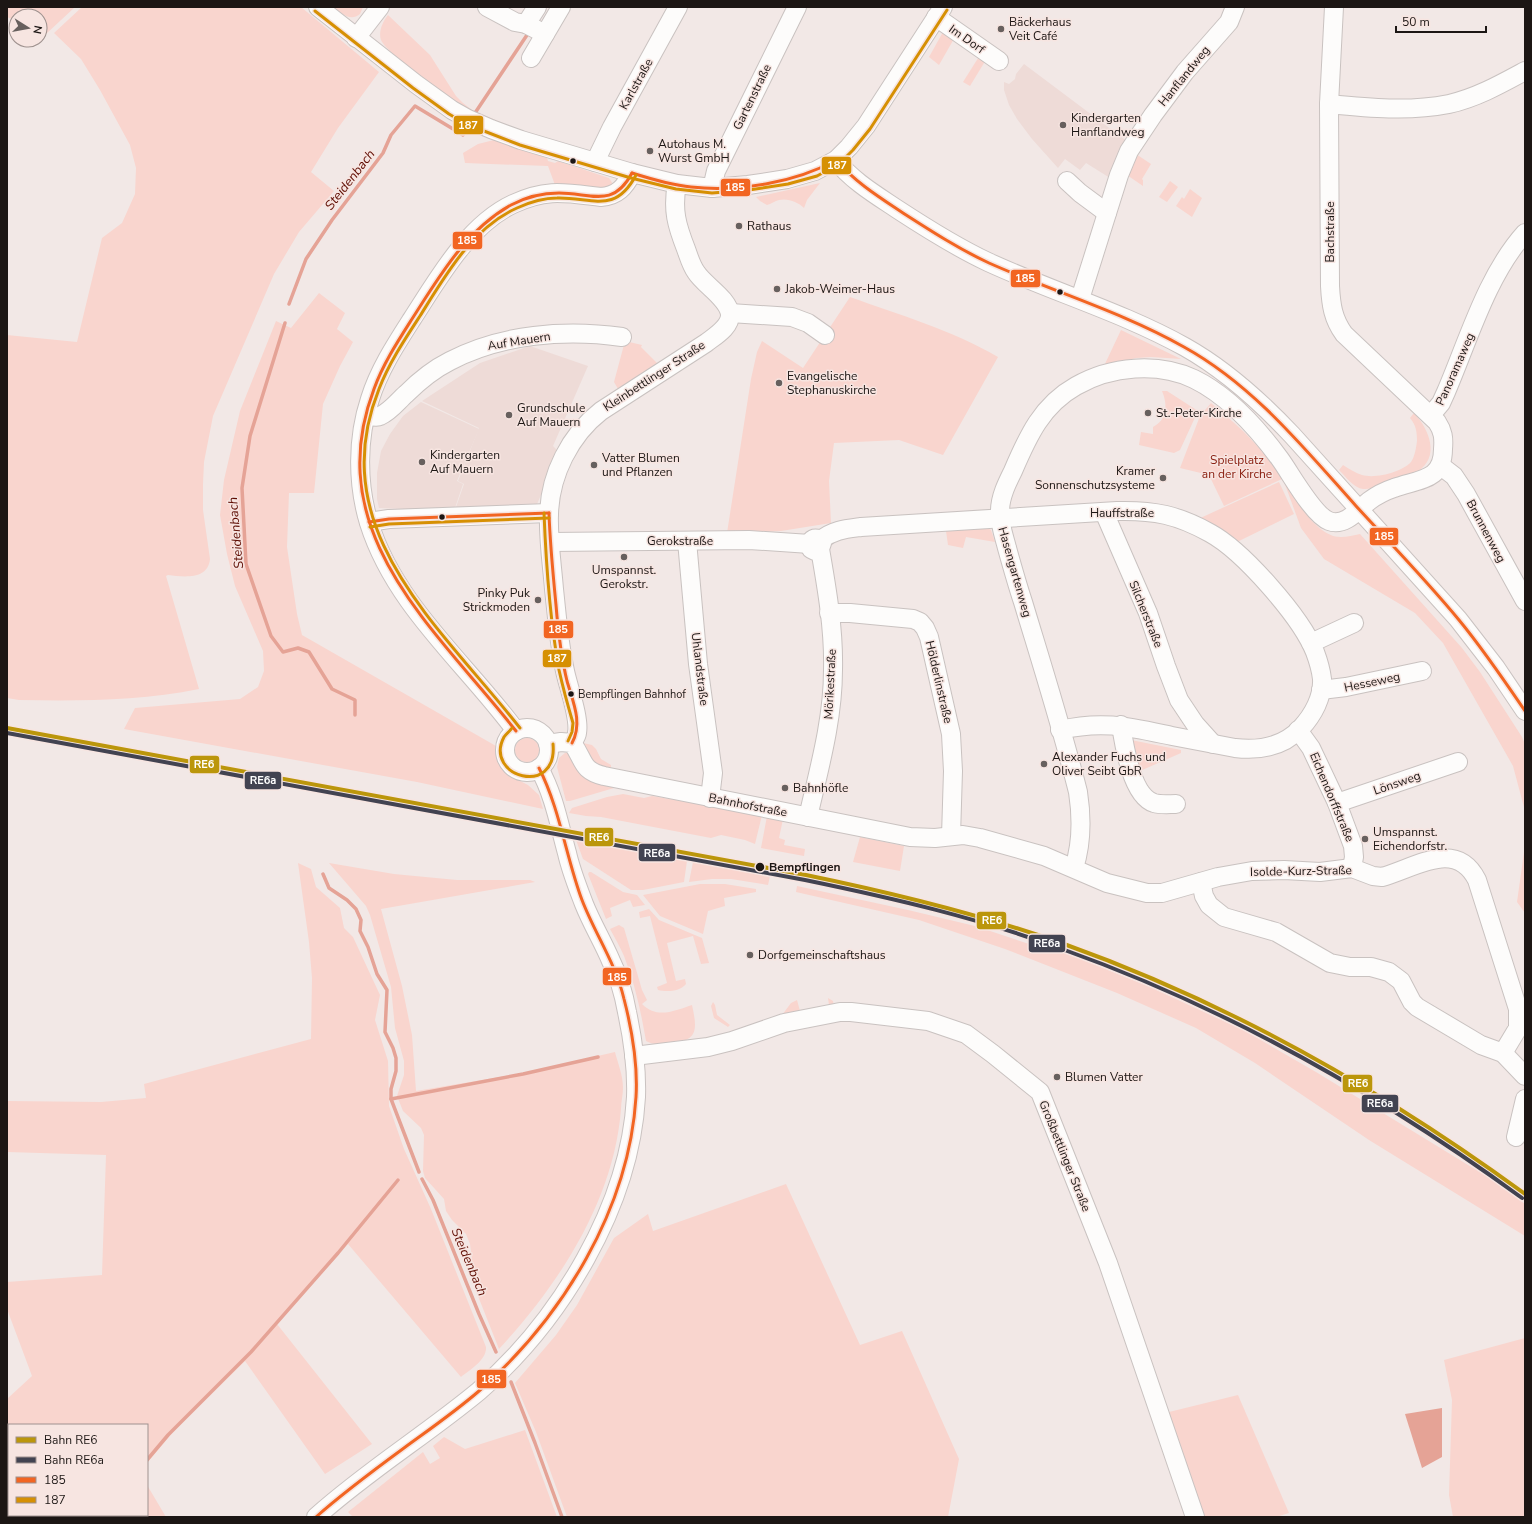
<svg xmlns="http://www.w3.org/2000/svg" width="1532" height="1524" viewBox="0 0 1532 1524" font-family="'Nunito Sans',sans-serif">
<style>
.built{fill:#eedbd7}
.green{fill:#f9d5ce}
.water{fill:#e5a396}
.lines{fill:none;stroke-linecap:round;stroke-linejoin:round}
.stream{stroke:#e5a396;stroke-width:3.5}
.minor-casing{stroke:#c9c2c0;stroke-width:20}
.minor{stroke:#fdfcfb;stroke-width:18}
.bus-1-casing{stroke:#f7e5e1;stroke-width:6}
.bus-2-casing{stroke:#f7e5e1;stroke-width:6}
.bus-1{stroke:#f26522;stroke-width:3}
.bus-2{stroke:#d69003;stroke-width:3}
.rail-1-casing{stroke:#f7e5e1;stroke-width:7}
.rail-2-casing{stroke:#f7e5e1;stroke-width:7}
.rail-1{stroke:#bb960b;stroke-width:4}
.rail-2{stroke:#424351;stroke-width:4}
.poi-dot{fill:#67605e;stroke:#f7e5e1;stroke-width:1.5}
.bus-dot{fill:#1c1614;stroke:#f7e5e1;stroke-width:1.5}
.labels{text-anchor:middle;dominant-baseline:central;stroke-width:3;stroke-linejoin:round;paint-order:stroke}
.bus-label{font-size:11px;fill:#1c1614;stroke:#f7e5e1;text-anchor:start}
.poi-label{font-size:12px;fill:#1c1614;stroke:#f7e5e1;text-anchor:start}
.street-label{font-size:12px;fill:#1c1614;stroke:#f7e5e1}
.park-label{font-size:12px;fill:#8b2011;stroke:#f7e5e1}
.stop-label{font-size:12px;font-weight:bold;fill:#1c1614;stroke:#f7e5e1;text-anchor:start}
.water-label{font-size:13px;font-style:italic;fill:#5f0d03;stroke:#f7e5e1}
.line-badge{stroke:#f7e5e1;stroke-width:1.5}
.badge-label{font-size:11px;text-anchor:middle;font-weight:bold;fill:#fff}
</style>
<rect width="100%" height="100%" fill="#f2e8e6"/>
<g class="built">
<path d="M1024,64L1128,142L1110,178L1086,163L1080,170L1065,159L1058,168L1032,139L1017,119L1009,105L1004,90V82L1009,84L1015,79L1016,74Z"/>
<path d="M530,346L588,366L553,446L559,452L535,509L455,510L464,484L458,481L479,428L422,401L480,363Z"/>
<path d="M421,402L479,429L457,481L463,484L454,511L379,508L377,499V473L381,451L390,434L403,416Z"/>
</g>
<g class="green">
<path d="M7,7H75L46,34L40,32V16H16V21L7,17Z"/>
<path d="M82,7H301L379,72L338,128L311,172L334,191L299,232L274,274L213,416L204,462L203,484V510L210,559C208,580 184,577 168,575L166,576L199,689C140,701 79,701 19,700L7,698V335L77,342L102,238L122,223L135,194L136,168L130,145L100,90L81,59L54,33Z"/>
<path d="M333,7H363L360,14C350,22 341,13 333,7Z"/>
<path d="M388,15L430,55L456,96L463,103L472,110L519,130C504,124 488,120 473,113C457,107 387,54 381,40C378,32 383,21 388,15Z"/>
<path d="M943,32L955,37L939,65L929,57Z"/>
<path d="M980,55L984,59V63L970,86L963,82Z"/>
<path d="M494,140L547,158L548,161L555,163L558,161L609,178L613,184L610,189L555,185L548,166L465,163L463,153L478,144Z"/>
<path d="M1136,154L1151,164L1142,179L1143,180V186L1124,173Z"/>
<path d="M1170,181L1178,187L1167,202L1159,197Z"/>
<path d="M820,183L807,200L804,208C798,202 788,198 779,200C775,201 771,204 767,205L760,201L756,197Z"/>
<path d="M1190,189L1202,198L1192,217L1176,206L1182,197L1184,199Z"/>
<path d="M319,293L345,313L337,329L353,342L340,366L323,404L314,493H289L287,547L297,614L302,635L496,746L498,762L510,776L528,785L539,795L543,809L417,782L124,729L135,708L240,699L258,687L264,671L263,651L235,586L227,554L220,515L224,480L240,411L276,321L291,328Z"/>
<path d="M850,297C900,315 952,330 998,357L943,455L899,440L834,443L829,481L831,523L781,531L727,533L751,379L757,352L762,341L803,368Z"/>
<path d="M1121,330L1181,359L1151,357L1136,358L1104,366Z"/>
<path d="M625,341L642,345L641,347L659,365L621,394L614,382Z"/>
<path d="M1162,391H1167L1198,411L1180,450L1174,453L1139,445L1141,432L1153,434V427C1167,420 1168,405 1162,391Z"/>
<path d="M1211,403C1238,425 1264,449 1282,479L1224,506L1209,475L1180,468L1200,416Z"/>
<path d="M1414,413C1429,429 1441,457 1417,472C1409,477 1399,479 1390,481C1383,484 1372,490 1363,489C1354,488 1345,476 1339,470L1343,465C1349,469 1356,473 1362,475C1376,479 1402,472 1411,462C1415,456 1416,448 1417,441C1417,432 1416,425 1410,418Z"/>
<path d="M1283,479C1296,498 1315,537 1341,537C1347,537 1354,535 1360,534L1462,648L1480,672L1522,737L1525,744V811L1513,766L1443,643L1415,613L1324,559L1301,528Z"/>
<path d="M1279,482L1294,514L1233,544L1196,520Z"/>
<path d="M986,527L991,530L995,542L966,537L963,548L948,545L946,531Z"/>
<circle cx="527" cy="750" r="12"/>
<path d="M1131,740L1181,750V753L1140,771Z"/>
<path d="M583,743L592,745L596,749L601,759L611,765V769L594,766Z"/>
<path d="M565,753H568L615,786L614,788L570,801H566L557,767L559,758Z"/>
<path d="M623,794L644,798L652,796L762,815L755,844L745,840L721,835L711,838L601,817L586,816L569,813L572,808L607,797Z"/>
<path d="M767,816L783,819L779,838L785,840L784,845L805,849L804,856L761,848Z"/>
<path d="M860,837L904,846L900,871L853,862Z"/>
<path d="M576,840L687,861L684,882L643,890H631L583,859Z"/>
<path d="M1525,845V913L1517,902Z"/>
<path d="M693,862L770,876L768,885L731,879H712L689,882Z"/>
<path d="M298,863L311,869L316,887L340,908L344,928L353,937L380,995L375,1020L388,1061L389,1106L404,1149L431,1209L486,1347C487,1360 470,1370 461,1377L348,1244L277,1324L372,1444L325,1474L245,1361L174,1431L147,1463V1425H9V1515H147V1485L166,1517H7V1399L32,1376L7,1309V1282L102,1275L106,1155L7,1152V1101L101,1102L146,1098L144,1084L311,1039L312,978L309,942Z"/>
<path d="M329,863L394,874L457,880H530L535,882L381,909L402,986L412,1035L416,1091L524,1073L615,1052C618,1064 623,1075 623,1088C623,1095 621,1102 621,1109C614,1200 560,1283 499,1349L476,1291L470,1244L466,1234L452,1220L446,1211L444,1199L425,1178L423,1171L424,1135L421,1128L403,1111L397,1096L404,1075V1061L395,1028L391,987L370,915L366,906Z"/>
<path d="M589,872H591L623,892L637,895L645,905L633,907L630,900L610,908L612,916L606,919L588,874Z"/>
<path d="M700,884H725L756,889V892L724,898L725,906L708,911L703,934L660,916L643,895Z"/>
<path d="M797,886L908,910L975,926L1029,944L1071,955L1150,987L1245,1031L1316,1072L1491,1179L1525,1204V1236L1369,1140L1255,1063L1196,1028L1117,993L1005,949L919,920L796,892Z"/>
<path d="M649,909L659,920L702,938L709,963L701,964L693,936L667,943L676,981L685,979L686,984C680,992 666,992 658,990L657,987L667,983L650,916L640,918L639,912Z"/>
<path d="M619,925L624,928L642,990L647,1000L642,1004C657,1019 674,1011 692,1005C697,1028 699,1041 671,1043C661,1044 655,1046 646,1041C641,1012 635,984 624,956C620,947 615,938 610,929Z"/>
<path d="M828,998L833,1001L834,1006L729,1034L731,1031L782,1015L791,1003L797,1000L800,1011L829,1005Z"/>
<path d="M713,1002L715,1005L717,1015L730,1025L728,1027L714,1018L711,1006Z"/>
<path d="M786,1184L860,1345L902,1331L959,1459L948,1517H567L536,1432L515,1383L556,1335L577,1305L614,1238L648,1214L653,1231Z"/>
<path d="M1525,1338V1517H1453L1449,1495L1452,1400L1444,1360Z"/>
<path d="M1238,1395L1289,1513L1276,1517H1199L1165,1413Z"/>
<path d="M525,1430L557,1517H353L348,1512L423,1452L430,1464L440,1458L433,1446L444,1437L465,1449Z"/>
</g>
<path class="water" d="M1442,1408V1457L1422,1468L1405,1414Z"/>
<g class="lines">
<g class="stream">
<path d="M475,113L529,32"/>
<path d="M289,304L306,259L332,220L383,153L391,135L415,106L463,135L467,130"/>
<path d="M285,323L250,436L242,488L246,564L271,636L283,652L298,648L309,652L332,689L355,700V715"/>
<path d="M323,874L329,888L347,900L356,909L361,920L360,931L368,947L377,974L387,990L385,1032L393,1048L396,1058V1071L391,1089V1099L419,1172"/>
<path d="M391,1099L523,1074L598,1057"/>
<path d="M422,1179L433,1200L479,1314L496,1352"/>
<path d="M511,1382L535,1443L562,1517"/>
<path d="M147,1460L168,1435L251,1352L338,1253L398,1180"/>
<path d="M104,1517L105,1515"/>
</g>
<defs>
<g id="minor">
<path d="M318,7L416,84L452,110L468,119L491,129L521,140L632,173L677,184L712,188L748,185L787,179L815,171L836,160L849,147L866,126L943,7"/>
<path d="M487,7L515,22L526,24L545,34"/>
<path d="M936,17L999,61"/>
<path d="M526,24L537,7"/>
<path d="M356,38L380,7"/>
<path d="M531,58L561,7"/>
<path d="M1329,104C1369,108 1409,112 1449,104C1476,98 1501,84 1525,71"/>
<path d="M836,160C851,180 876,195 897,209C926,228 956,247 988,262C1053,292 1122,312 1185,347C1226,370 1260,401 1292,435L1458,619L1496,668L1525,711"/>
<path d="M595,162L612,127L678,7"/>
<path d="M1067,181L1080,193L1107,213"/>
<path d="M712,188L716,171L797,7"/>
<path d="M1080,299L1119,175L1129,151L1153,115L1185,72L1229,22L1235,7"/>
<path d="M730,313L792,317L808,323L825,335"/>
<path d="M366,415C371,416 376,418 380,416C391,411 398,401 406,394C419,381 434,369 450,361C502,334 565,329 622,337"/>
<path d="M1431,415L1441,403L1446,392C1468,341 1487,275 1525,233"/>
<path d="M1441,466L1454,476L1466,494L1525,601"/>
<path d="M1104,512L1148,613L1166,666L1179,700L1195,724L1213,744"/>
<path d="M369,522L389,519L549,513"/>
<path d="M821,540C833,530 846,529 861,527L1117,511C1154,510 1178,515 1210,533C1243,551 1301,617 1315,652C1318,660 1321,670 1322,679C1323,697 1313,715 1301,728C1283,747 1260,751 1235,748C1214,744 1193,740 1172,736C1129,727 1103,720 1060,730"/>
<path d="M687,541L698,664L713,773L710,798"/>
<path d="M550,542L749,540L810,544"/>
<path d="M829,613H850L913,619L920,622L925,628L929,637L951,734L953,771L951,836"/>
<path d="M1311,643L1354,623"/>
<path d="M1321,690L1346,687L1422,671"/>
<path d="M1121,725C1124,745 1132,796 1154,803C1161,805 1169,804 1176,804"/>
<circle cx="527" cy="750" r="22"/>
<path d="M1298,730L1311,748L1337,803L1353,846L1354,857L1352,868"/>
<path d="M516,731C466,663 395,606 369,523C357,484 357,438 370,399C379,370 396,344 412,319C438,279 468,225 513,204C547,188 566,193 601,197C617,196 625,187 632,173"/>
<path d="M572,743C574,740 577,736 577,733C580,718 568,686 565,671C559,644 557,617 554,589C552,564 548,539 549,514C550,475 570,435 601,411L706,343C715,336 731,327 730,314C728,298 704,285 696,272C691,265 689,257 686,249C677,226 672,210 677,184"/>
<path d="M548,744L561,742L572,743C585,760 580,770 604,776L910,837L935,838L963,835L980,838L1044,856L1107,883L1147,893H1162L1218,877L1252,871L1284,870L1320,872L1352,868L1373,876L1382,877C1415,868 1456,838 1477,880L1518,1009V1028L1503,1053"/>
<path d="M1337,803L1458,762"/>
<path d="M808,817C819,769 833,720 833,670C834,630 827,589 820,549L822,543L819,539C812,537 808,542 811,549L815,551L820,549"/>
<path d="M1074,868C1082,843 1082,818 1078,792C1062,728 1042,665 1023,602C1017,584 1012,566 1007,548C1004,536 999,523 1000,511C1000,497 1007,483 1013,471C1028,436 1042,405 1076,386C1111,366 1158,362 1194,379C1229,396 1258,429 1280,459C1291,474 1313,515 1329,521C1345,527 1358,510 1369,501C1377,495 1385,491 1394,488C1419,479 1443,481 1443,449C1444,438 1443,431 1437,422L1344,334C1333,319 1331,305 1330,286L1329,104L1334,7"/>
<path d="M1201,882L1204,896L1209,905L1224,917L1276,932L1330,963L1350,967H1371L1389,972L1401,981L1412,1002L1417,1007L1481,1045L1503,1053L1525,1076"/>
<path d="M634,1056L708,1047L732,1041L784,1023L840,1012H851L928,1021L966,1034L993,1054L1040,1092L1108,1263L1195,1517"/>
<path d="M1516,1137L1525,1099"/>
<path d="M316,1517C367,1471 426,1435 479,1391C560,1321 630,1206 636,1097C637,1069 633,1040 627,1012C624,995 619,977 611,961C603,942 592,924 584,904C578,888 571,871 567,853C559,824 554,795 539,768"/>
</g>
</defs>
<use href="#minor" class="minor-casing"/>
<use href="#minor" class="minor"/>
<defs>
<g id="bus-1">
<path d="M836,160C855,182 879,197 903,213C931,231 959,249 989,263C1054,292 1122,312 1184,347C1253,385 1304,448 1356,506C1390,543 1426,580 1459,620C1483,649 1504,680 1525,711"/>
<path d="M632,173C651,179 671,185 691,187C738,192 795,183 836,160"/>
<path d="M549,513C550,544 553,574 556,605C558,630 561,656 567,681C573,702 583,723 572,743"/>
<path d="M369,522L389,519L549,513"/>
<path d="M516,731C436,629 319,534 374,389C383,364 398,341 412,319C439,277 466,230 511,205C526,197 542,193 559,193C591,193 613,209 632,173"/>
<path d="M316,1517C344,1492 374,1470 404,1448C430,1429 456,1411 479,1391C563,1317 629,1209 636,1097C638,1064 632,1030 624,999C616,964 595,934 582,900C566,857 560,809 539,768"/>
</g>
<g id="bus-2">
<path d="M315,11L413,88L449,114L466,124L520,145L631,178L676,189L712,193L749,190L788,184L817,176L839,164L853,150L870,129L947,10"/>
<path d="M544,513C546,563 550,620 559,670C563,688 568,706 573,723L572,732L568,741"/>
<path d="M370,527L389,524L549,518"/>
<path d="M512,728C510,731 506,734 504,737C483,777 558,798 553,744"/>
<path d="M520,728C442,628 322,531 379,389C389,363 405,339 420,316C445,276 472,228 517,208C530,202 543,198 557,198C592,197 615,215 636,175"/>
</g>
</defs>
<use href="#bus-1" class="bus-1-casing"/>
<use href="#bus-2" class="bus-2-casing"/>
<use href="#bus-1" class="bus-1"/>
<use href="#bus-2" class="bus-2"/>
<defs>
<path id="rail-1" d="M7,728L806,875C893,893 980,914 1064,944C1229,1003 1384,1091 1525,1194"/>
<path id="rail-2" d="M7,733L805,880C892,898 979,918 1062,949C1227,1008 1381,1095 1522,1198"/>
</defs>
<use href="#rail-1" class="rail-1-casing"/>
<use href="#rail-2" class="rail-2-casing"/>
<use href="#rail-1" class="rail-1"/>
<use href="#rail-2" class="rail-2"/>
</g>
<g class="poi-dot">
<circle cx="1001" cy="29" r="4"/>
<circle cx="1063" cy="125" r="4"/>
<circle cx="650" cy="151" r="4"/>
<circle cx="739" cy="226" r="4"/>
<circle cx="777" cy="289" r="4"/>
<circle cx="779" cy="383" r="4"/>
<circle cx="1148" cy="413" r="4"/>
<circle cx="509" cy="415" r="4"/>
<circle cx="422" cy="462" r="4"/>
<circle cx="594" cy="465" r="4"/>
<circle cx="1163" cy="478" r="4"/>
<circle cx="624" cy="557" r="4"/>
<circle cx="538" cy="600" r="4"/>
<circle cx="1044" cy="764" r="4"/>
<circle cx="785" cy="788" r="4"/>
<circle cx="1365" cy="839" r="4"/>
<circle cx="750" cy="955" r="4"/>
<circle cx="1057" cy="1077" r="4"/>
</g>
<g class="bus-dot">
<circle cx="573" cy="161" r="3.5"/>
<circle cx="1060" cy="292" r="3.5"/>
<circle cx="442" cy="517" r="3.5"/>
<circle cx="571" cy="694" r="3.5"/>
<circle cx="760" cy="867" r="5"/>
</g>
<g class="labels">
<g class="bus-label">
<text x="578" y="694">Bempflingen Bahnhof</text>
</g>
<g class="poi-label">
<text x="1009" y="22">Bäckerhaus<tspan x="1009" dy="14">Veit Café</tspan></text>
<text x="1071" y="118">Kindergarten<tspan x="1071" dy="14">Hanflandweg</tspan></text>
<text x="658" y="144">Autohaus M.<tspan x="658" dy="14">Wurst GmbH</tspan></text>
<text x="747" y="226">Rathaus</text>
<text x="785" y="289">Jakob-Weimer-Haus</text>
<text x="787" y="376">Evangelische<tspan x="787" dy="14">Stephanuskirche</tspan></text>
<text x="517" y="408">Grundschule<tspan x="517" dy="14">Auf Mauern</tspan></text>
<text x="1156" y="413">St.-Peter-Kirche</text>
<text x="430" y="455">Kindergarten<tspan x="430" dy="14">Auf Mauern</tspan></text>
<text x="602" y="458">Vatter Blumen<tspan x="602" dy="14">und Pflanzen</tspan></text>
<text x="1155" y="471" text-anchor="end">Kramer<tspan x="1155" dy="14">Sonnenschutzsysteme</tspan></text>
<text x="624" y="570" text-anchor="middle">Umspannst.<tspan x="624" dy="14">Gerokstr.</tspan></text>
<text x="530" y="593" text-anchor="end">Pinky Puk<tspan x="530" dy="14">Strickmoden</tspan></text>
<text x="1052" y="757">Alexander Fuchs und<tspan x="1052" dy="14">Oliver Seibt GbR</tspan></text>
<text x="793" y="788">Bahnhöfle</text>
<text x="1373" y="832">Umspannst.<tspan x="1373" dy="14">Eichendorfstr.</tspan></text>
<text x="758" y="955">Dorfgemeinschaftshaus</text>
<text x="1065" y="1077">Blumen Vatter</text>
</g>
<g class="street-label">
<text transform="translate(967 39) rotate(35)">Im Dorf</text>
<text transform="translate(1184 76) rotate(-51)">Hanflandweg</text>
<text transform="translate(636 84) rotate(-61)">Karlstraße</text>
<text transform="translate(752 97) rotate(-64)">Gartenstraße</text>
<text transform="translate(1330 232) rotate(-90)">Bachstraße</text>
<text transform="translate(519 341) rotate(-9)">Auf Mauern</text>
<text transform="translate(1455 369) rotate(-66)">Panoramaweg</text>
<text transform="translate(654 376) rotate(-33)">Kleinbettlinger Straße</text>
<text x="1122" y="513">Hauffstraße</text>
<text transform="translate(1486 531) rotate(62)">Brunnenweg</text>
<text x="680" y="541">Gerokstraße</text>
<text transform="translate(1015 572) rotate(74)">Hasengartenweg</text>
<text transform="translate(1146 614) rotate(68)">Silcherstraße</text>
<text transform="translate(700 669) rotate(83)">Uhlandstraße</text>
<text transform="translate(939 682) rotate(77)">Hölderlinstraße</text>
<text transform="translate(1372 682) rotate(-12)">Hesseweg</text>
<text transform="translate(830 684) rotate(-87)">Mörikestraße</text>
<text transform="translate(1397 783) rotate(-19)">Lönsweg</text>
<text transform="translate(1332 797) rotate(67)">Eichendorffstraße</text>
<text transform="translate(748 805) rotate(11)">Bahnhofstraße</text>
<text transform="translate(1301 871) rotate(-1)">Isolde-Kurz-Straße</text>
<text transform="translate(1065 1156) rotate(68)">Großbettlinger Straße</text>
</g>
<g class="park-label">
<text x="1237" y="460">Spielplatz<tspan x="1237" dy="14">an der Kirche</tspan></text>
</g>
<g class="stop-label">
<text x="769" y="867">Bempflingen</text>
</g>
<g class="water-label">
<text transform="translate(350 180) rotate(-52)">Steidenbach</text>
<text transform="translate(236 533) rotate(-95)">Steidenbach</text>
<text transform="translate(469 1262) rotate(67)">Steidenbach</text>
</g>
</g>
<g class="line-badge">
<rect x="453" y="115" width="31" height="20" rx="4" fill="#d69003"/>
<rect x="821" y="156" width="31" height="19" rx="4" fill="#d69003"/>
<rect x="720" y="178" width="31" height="19" rx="4" fill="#f26522"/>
<rect x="452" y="231" width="31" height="19" rx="4" fill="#f26522"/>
<rect x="1010" y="269" width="31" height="19" rx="4" fill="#f26522"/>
<rect x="1369" y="527" width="30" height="19" rx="4" fill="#f26522"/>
<rect x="543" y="620" width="31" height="19" rx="4" fill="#f26522"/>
<rect x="542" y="649" width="30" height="19" rx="4" fill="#d69003"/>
<rect x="189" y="755" width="31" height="19" rx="4" fill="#bb960b"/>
<rect x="244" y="771" width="38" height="19" rx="4" fill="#424351"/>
<rect x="584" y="827" width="30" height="20" rx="4" fill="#bb960b"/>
<rect x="638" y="843" width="38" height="19" rx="4" fill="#424351"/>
<rect x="976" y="911" width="31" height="19" rx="4" fill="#bb960b"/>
<rect x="1028" y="934" width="38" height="19" rx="4" fill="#424351"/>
<rect x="602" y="967" width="30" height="19" rx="4" fill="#f26522"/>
<rect x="1342" y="1074" width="31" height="19" rx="4" fill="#bb960b"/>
<rect x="1361" y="1094" width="38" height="19" rx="4" fill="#424351"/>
<rect x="476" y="1369" width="31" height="20" rx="4" fill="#f26522"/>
</g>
<g class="badge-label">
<text x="468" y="129">187</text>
<text x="837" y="169">187</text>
<text x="735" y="191">185</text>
<text x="467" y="244">185</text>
<text x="1025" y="282">185</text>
<text x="1384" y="540">185</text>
<text x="558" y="633">185</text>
<text x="557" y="662">187</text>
<text x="204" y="768">RE6</text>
<text x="263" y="784">RE6a</text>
<text x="599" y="841">RE6</text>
<text x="657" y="857">RE6a</text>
<text x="992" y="924">RE6</text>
<text x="1047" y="947">RE6a</text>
<text x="617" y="981">185</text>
<text x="1358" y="1087">RE6</text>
<text x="1380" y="1107">RE6a</text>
<text x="491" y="1383">185</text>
</g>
<rect width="1532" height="1524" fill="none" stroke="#1c1614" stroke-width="16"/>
<rect x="8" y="1424" width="140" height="92" fill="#f7e5e1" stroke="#9f928f"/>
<rect x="16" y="1437" width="20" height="6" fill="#bb960b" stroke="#9f928f"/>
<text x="44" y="1444" font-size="12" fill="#1c1614">Bahn RE6</text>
<rect x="16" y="1457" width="20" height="6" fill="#424351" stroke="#9f928f"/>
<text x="44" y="1464" font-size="12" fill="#1c1614">Bahn RE6a</text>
<rect x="16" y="1477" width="20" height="6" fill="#f26522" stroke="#9f928f"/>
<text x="44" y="1484" font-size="12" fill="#1c1614">185</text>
<rect x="16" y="1497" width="20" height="6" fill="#d69003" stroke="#9f928f"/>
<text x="44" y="1504" font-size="12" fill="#1c1614">187</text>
<g transform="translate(28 28) rotate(101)"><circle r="19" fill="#f7e5e1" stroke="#9f928f"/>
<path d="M0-3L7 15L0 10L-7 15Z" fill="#67605e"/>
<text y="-6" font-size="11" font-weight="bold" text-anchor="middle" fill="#1c1614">N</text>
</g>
<path d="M1396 26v6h90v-6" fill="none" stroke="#1c1614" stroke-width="2"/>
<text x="1402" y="26" font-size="12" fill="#1c1614" stroke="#f7e5e1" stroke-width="3" paint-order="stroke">50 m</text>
</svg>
